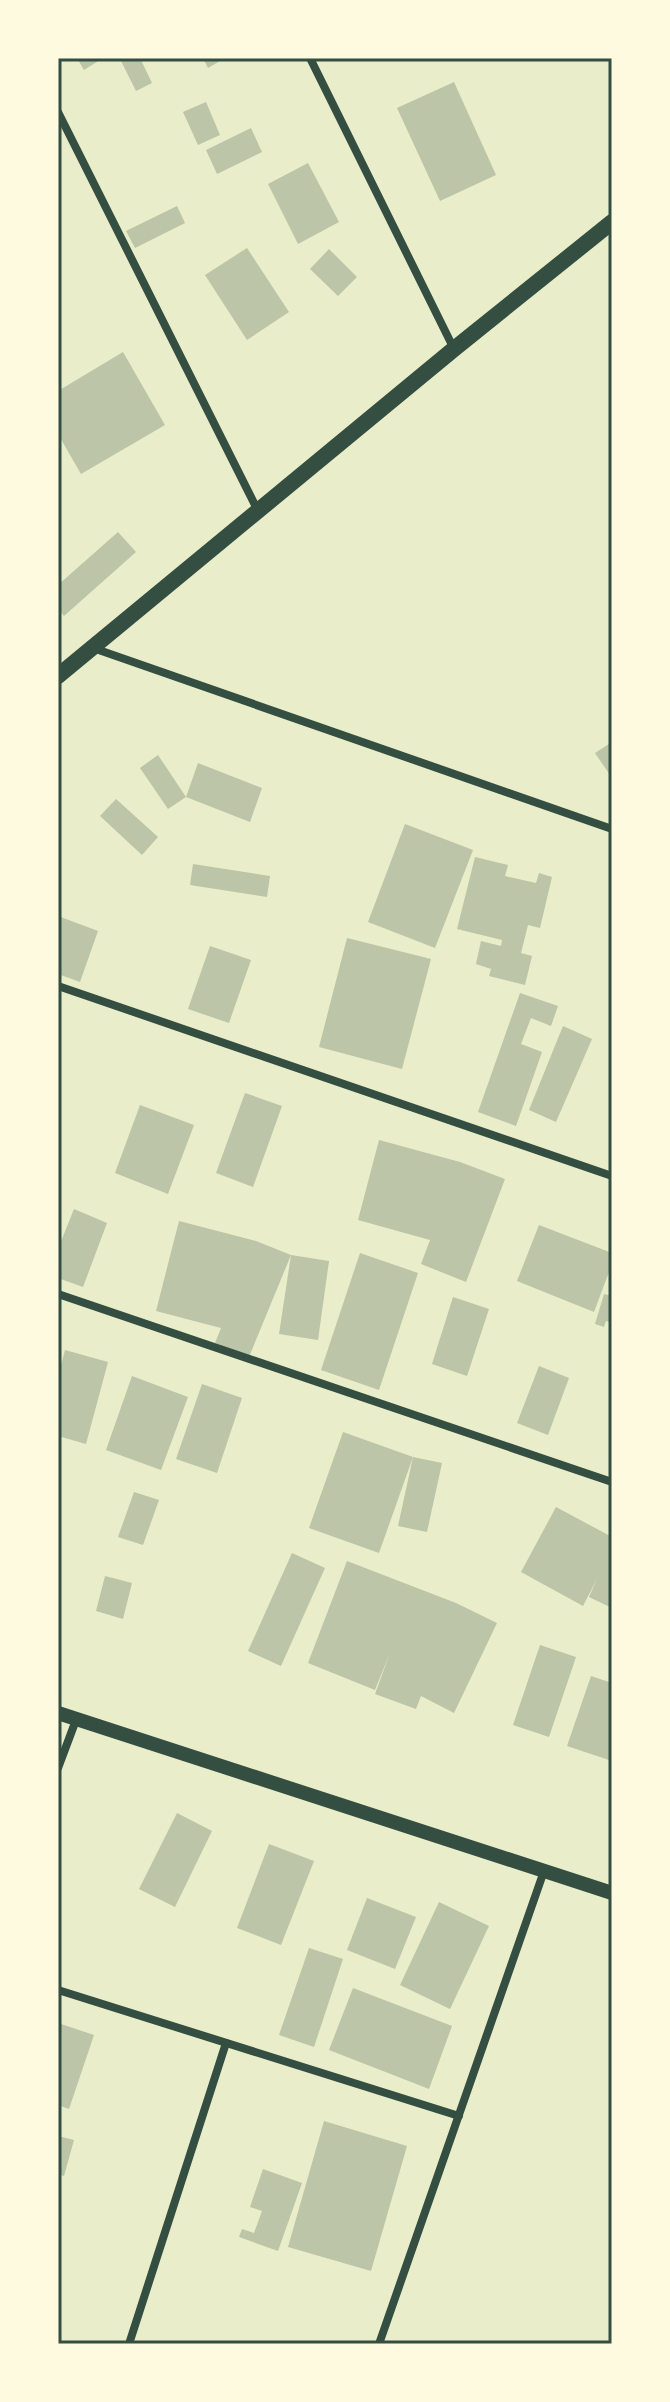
<svg xmlns="http://www.w3.org/2000/svg" width="670" height="2402" viewBox="0 0 670 2402" font-family="'IBM Plex Sans',sans-serif">
<style>
.building{fill:#bcc5a7}
.lines{fill:none;stroke-linecap:round;stroke-linejoin:round}
.minor{stroke:#344e41;stroke-width:8}
.tertiary{stroke:#344e41;stroke-width:14}
.secondary{stroke:#344e41;stroke-width:16}
.neatline{fill:none;stroke:#344e41;stroke-width:3}
</style>
<rect width="100%" height="100%" fill="#e9edc9"/>
<g class="building">
<path d="M77,58H103L84,70Z"/>
<path d="M140,58L152,83L136,91L120,59Z"/>
<path d="M203,58H225L208,68Z"/>
<path d="M454,82L496,175L440,201L397,108Z"/>
<path d="M206,102L220,135L198,145L183,112Z"/>
<path d="M251,128L262,152L217,174L206,150Z"/>
<path d="M308,163L339,222L298,244L268,184Z"/>
<path d="M177,206L185,223L135,248L126,231Z"/>
<path d="M247,248L289,312L247,340L205,275Z"/>
<path d="M329,249L357,277L338,296L310,269Z"/>
<path d="M123,352L165,425L81,474L58,434V391Z"/>
<path d="M118,532L136,552L64,616L58,609V585Z"/>
<path d="M612,742V778L595,753Z"/>
<path d="M158,755L186,797L168,809L140,768Z"/>
<path d="M198,763L262,788L250,822L186,797Z"/>
<path d="M116,799L158,837L142,855L100,816Z"/>
<path d="M405,824L473,850L435,948L368,922Z"/>
<path d="M475,857L508,865L505,876L536,883L539,873L552,877L540,928L528,925L521,953L532,956L525,985L489,976L491,969L476,964L481,941L501,946L502,940L457,929Z"/>
<path d="M193,864L270,876L267,897L190,885Z"/>
<path d="M58,916L98,931L80,982L58,974Z"/>
<path d="M347,938L431,959L402,1069L319,1047Z"/>
<path d="M210,946L251,960L229,1023L188,1009Z"/>
<path d="M520,993L558,1006L551,1026L531,1018L521,1044L542,1052L516,1126L478,1112Z"/>
<path d="M563,1026L592,1039L556,1122L529,1110Z"/>
<path d="M245,1093L282,1106L253,1187L216,1173Z"/>
<path d="M140,1105L194,1125L168,1194L115,1173Z"/>
<path d="M379,1140L460,1162L505,1179L466,1282L421,1264L430,1240L358,1220Z"/>
<path d="M74,1209L107,1223L83,1287L58,1278V1249Z"/>
<path d="M179,1221L256,1241L291,1255L249,1357L215,1343L221,1328L156,1311Z"/>
<path d="M539,1225L612,1253V1264L594,1312L517,1281Z"/>
<path d="M360,1253L418,1273L379,1390L321,1370Z"/>
<path d="M291,1255L329,1261L318,1340L279,1334Z"/>
<path d="M604,1294L612,1296V1323L606,1321L604,1327L595,1324Z"/>
<path d="M453,1297L489,1309L467,1376L432,1364Z"/>
<path d="M65,1350L108,1362L86,1444L58,1436V1377Z"/>
<path d="M539,1366L569,1378L548,1435L517,1423Z"/>
<path d="M132,1376L188,1397L161,1470L106,1450Z"/>
<path d="M202,1384L242,1398L217,1473L176,1459Z"/>
<path d="M343,1432L413,1457L379,1553L309,1528Z"/>
<path d="M413,1457L442,1463L427,1532L398,1526Z"/>
<path d="M134,1492L159,1500L143,1545L118,1537Z"/>
<path d="M556,1507L612,1537V1608L589,1597L597,1579L583,1606L521,1572Z"/>
<path d="M292,1553L325,1568L281,1666L248,1651Z"/>
<path d="M347,1561L456,1603L497,1623L454,1713L421,1696L416,1709L375,1694L390,1653L375,1690L308,1663Z"/>
<path d="M105,1576L132,1583L123,1619L96,1611Z"/>
<path d="M540,1645L576,1657L549,1737L513,1725Z"/>
<path d="M591,1676L612,1683V1761L567,1746Z"/>
<path d="M177,1813L212,1831L175,1907L139,1889Z"/>
<path d="M269,1844L314,1861L281,1945L237,1928Z"/>
<path d="M367,1898L416,1917L395,1969L347,1950Z"/>
<path d="M439,1902L489,1926L450,2009L400,1985Z"/>
<path d="M309,1948L343,1959L314,2047L279,2035Z"/>
<path d="M353,1988L452,2026L429,2089L329,2050Z"/>
<path d="M58,2023L94,2035L69,2109L58,2105Z"/>
<path d="M324,2121L407,2146L371,2271L288,2247Z"/>
<path d="M58,2136L74,2140L64,2176L58,2174Z"/>
<path d="M263,2169L302,2183L278,2251L239,2237L242,2229L254,2233L262,2211L250,2207Z"/>
</g>
<g class="lines">
<g class="minor">
<path d="M310,58L454,349"/>
<path d="M58,112L258,511"/>
<path d="M93,648L612,829"/>
<path d="M58,986L612,1176"/>
<path d="M58,1294L612,1482"/>
<path d="M58,1768L76,1720"/>
<path d="M58,1990L459,2116"/>
<path d="M129,2344L226,2043"/>
<path d="M379,2344L544,1871"/>
</g>
<path class="tertiary" d="M58,1713L612,1893"/>
<path class="secondary" d="M58,676L454,349L612,222"/>
</g>
<rect width="670" height="2402" fill="none" stroke="#fefae0" stroke-width="120"/>
<rect x="60" y="60" width="550" height="2282" class="neatline"/>
</svg>
